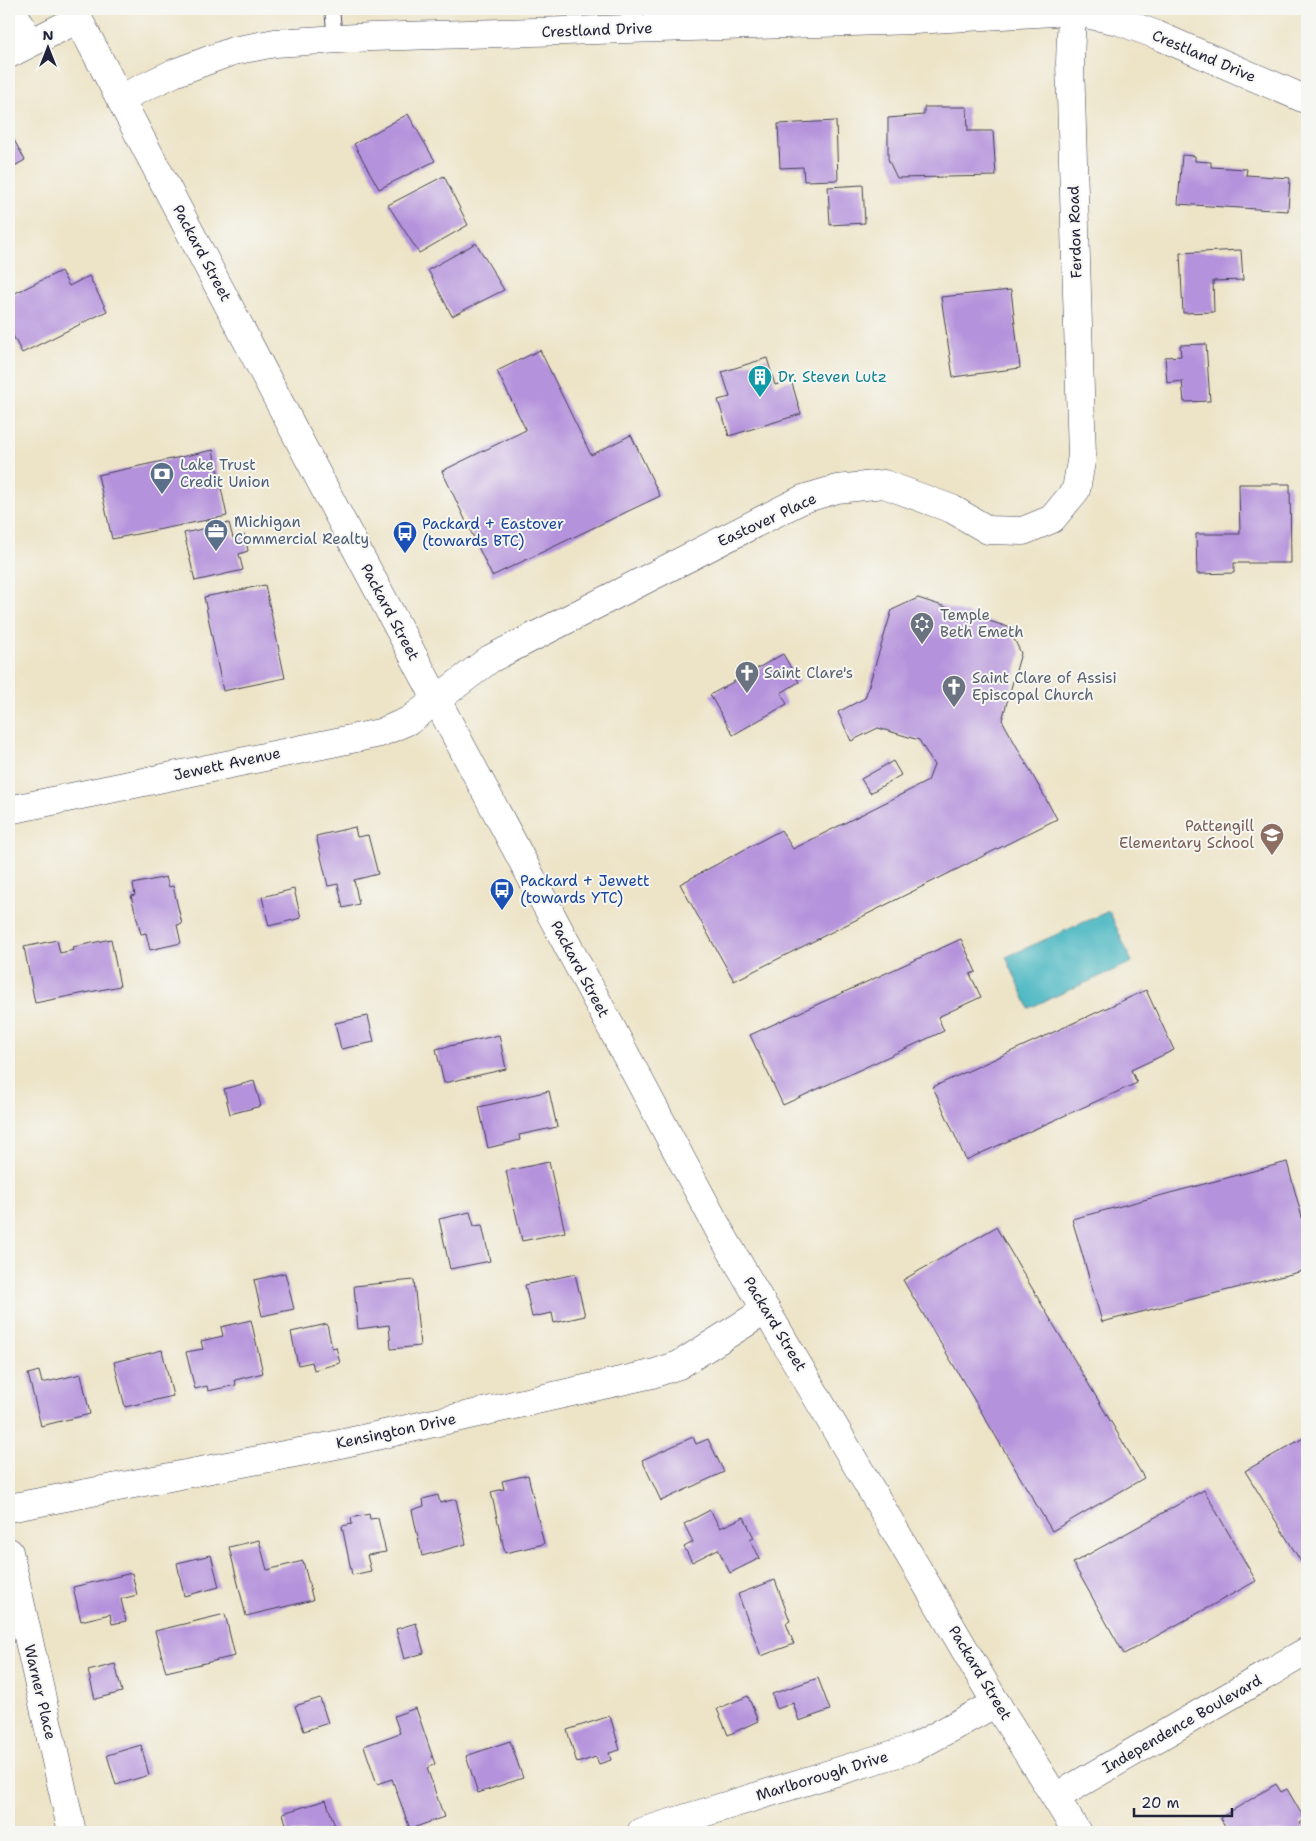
<svg xmlns="http://www.w3.org/2000/svg" width="1316" height="1841" viewBox="0 0 1316 1841" font-family="'Shantell Sans',sans-serif">
<style>
.water{fill:#47b6c1;stroke:#346c7e}
.building{fill:#b593dc}
.lines{fill:none;stroke-linecap:round;stroke-linejoin:round}
.service-casing{stroke:#403f50;stroke-width:16}
.minor-casing{stroke:#403f50;stroke-width:29}
.secondary-casing{stroke:#403f50;stroke-width:29}
.service{stroke:#fff;stroke-width:14}
.minor{stroke:#fff;stroke-width:28}
.secondary{stroke:#fff;stroke-width:28}
.labels{text-anchor:middle;dominant-baseline:central;stroke-width:4;stroke-linejoin:round;paint-order:stroke}
.street-label{font-size:15px;fill:#22223b;stroke:#f6f6f2}
.culture-label{font-size:15px;fill:#0d838f;stroke:#f6f6f2;text-anchor:start}
.service-label{font-size:15px;fill:#4e5e75;stroke:#f6f6f2;text-anchor:start}
.transit-label{font-size:15px;fill:#164399;stroke:#f6f6f2;text-anchor:start}
.worship-label{font-size:15px;fill:#5b616d;stroke:#f6f6f2;text-anchor:start}
.education-label{font-size:15px;fill:#785e54;stroke:#f6f6f2;text-anchor:end}
</style>
<rect width="100%" height="100%" fill="#f6f6f2"/>
<filter id="ink" filterUnits="userSpaceOnUse"><feTurbulence type="fractalNoise" baseFrequency=".02" numOctaves="2"/><feDisplacementMap in="SourceGraphic" scale="10" xChannelSelector="R" yChannelSelector="G"/><feConvolveMatrix kernelMatrix="1 2 1 2 8 2 1 2 1" color-interpolation-filters="sRGB"/></filter>
<filter id="wash" filterUnits="userSpaceOnUse"><feTurbulence type="fractalNoise" baseFrequency=".0096" numOctaves="4" result="noise"/><feDisplacementMap in="SourceGraphic" scale="20" xChannelSelector="R" yChannelSelector="G"/><feGaussianBlur stdDeviation="1.12" result="paint"/><feColorMatrix in="noise" values="0 0 0 0 0 0 0 0 0 0 0 0 0 0 0 0 0 1.4 0 .05"/><feComposite in="paint" operator="in"/></filter>
<g filter="url(#wash)">
<rect width="100%" height="100%" fill="#ede4c8"/>
<path class="water" d="M1109,911L1132,962L1029,1008L1006,957Z"/>
<g id="blocks">
<g class="building">
<path d="M924,107H967L968,131H993L996,176L897,178L888,159V118L924,115Z"/>
<path d="M408,114L435,161L379,189L354,144Z"/>
<path d="M836,121L838,180L804,181L803,167L780,168L778,124Z"/>
<path d="M9,131L25,160L9,169Z"/>
<path d="M1182,155L1195,156V161L1211,162V167L1247,169L1246,175L1290,178L1288,211L1178,204Z"/>
<path d="M444,176L468,225L419,253L388,205Z"/>
<path d="M863,185L865,223L830,225L828,187Z"/>
<path d="M476,243L504,290L452,316L428,270Z"/>
<path d="M1241,250L1243,280L1213,281L1214,312L1183,313L1180,253Z"/>
<path d="M61,271L69,286L89,276L107,311L22,353L9,328V313L13,311L9,303V296Z"/>
<path d="M1011,290L1020,368L953,377L941,297Z"/>
<path d="M1206,344L1210,401L1184,402L1182,381L1167,383L1165,357L1181,356L1180,345Z"/>
<path d="M540,350L591,455L631,435L660,496L492,576L442,471L526,430L497,371Z"/>
<path d="M767,358L775,385L791,380L801,414L729,436L718,400L730,397L722,372Z"/>
<path d="M213,450L227,516L112,539L98,475Z"/>
<path d="M1239,484H1290L1291,563H1234V573L1197,574L1196,534H1240Z"/>
<path d="M229,523L233,538L245,535L248,551L239,554L243,570L195,581L184,533Z"/>
<path d="M265,585L285,678L223,691L204,597Z"/>
<path d="M918,598L1008,627L1021,653L1002,720L1057,819L734,981L680,884L781,830L793,849L928,781L934,765L919,740L878,728L851,741L838,712L865,698L892,610Z"/>
<path d="M783,654L799,682L781,693L787,704L733,735L710,695Z"/>
<path d="M893,761L901,775L870,793L861,779Z"/>
<path d="M355,827L357,837L368,835L378,874L354,880L359,904L343,908L338,884L328,886L316,836Z"/>
<path d="M166,877L169,887L173,886L182,924L177,925L181,943L150,950L146,933L141,934L131,896L135,895L133,884Z"/>
<path d="M294,889L301,918L269,926L262,897Z"/>
<path d="M111,939L120,986L35,1003L24,947L57,940L60,953L74,950L73,947Z"/>
<path d="M961,939L976,972L970,974L981,997L938,1017L944,1031L783,1105L750,1035Z"/>
<path d="M1146,990L1174,1050L1131,1070L1137,1083L966,1160L933,1087Z"/>
<path d="M368,1016L374,1042L341,1049L335,1023Z"/>
<path d="M499,1035L506,1069L444,1083L436,1049Z"/>
<path d="M254,1081L261,1106L230,1114L224,1089Z"/>
<path d="M549,1091L557,1127L519,1135L520,1140L488,1148L479,1107Z"/>
<path d="M549,1162L565,1232L522,1241L506,1171Z"/>
<path d="M1287,1162L1307,1236V1270L1102,1322L1072,1219Z"/>
<path d="M470,1212L474,1226L482,1225L490,1261L450,1269L439,1219Z"/>
<path d="M996,1227L1144,1478L1052,1531L903,1280Z"/>
<path d="M285,1273L294,1309L262,1316L254,1280Z"/>
<path d="M575,1274L585,1316L554,1323L552,1313L532,1317L525,1285Z"/>
<path d="M414,1280L420,1346L391,1349L389,1325L358,1329L354,1286Z"/>
<path d="M251,1320L263,1373L235,1380L236,1385L208,1391L207,1386L195,1389L186,1352L203,1349L201,1341L223,1336L221,1327Z"/>
<path d="M327,1324L332,1348L336,1347L340,1363L314,1370L312,1362L298,1365L291,1332Z"/>
<path d="M162,1350L173,1396L125,1407L114,1362Z"/>
<path d="M39,1371L42,1383L81,1374L90,1414L41,1426L28,1374Z"/>
<path d="M1307,1436V1562L1303,1565L1245,1471Z"/>
<path d="M693,1437L696,1444L708,1439L724,1472L661,1501L642,1460Z"/>
<path d="M528,1475L544,1544L505,1553L491,1492L504,1489L502,1481Z"/>
<path d="M1204,1490L1256,1581L1124,1654L1073,1563Z"/>
<path d="M438,1495L440,1503L456,1499L466,1544L422,1556L412,1510L424,1506L423,1499Z"/>
<path d="M710,1510L720,1528L744,1517L754,1538L750,1540L760,1558L730,1573L718,1549L692,1562L684,1547L693,1542L684,1524Z"/>
<path d="M369,1514L370,1519L378,1518L386,1552L367,1555L371,1571L352,1575L342,1526L352,1524L351,1518Z"/>
<path d="M259,1540L267,1570L303,1561L313,1600L246,1616L229,1547Z"/>
<path d="M211,1555L219,1587L184,1596L177,1563Z"/>
<path d="M132,1573L137,1595L121,1599L126,1621L112,1624L110,1614L81,1621L73,1587Z"/>
<path d="M775,1580L790,1621L786,1623L794,1644L761,1656L738,1594Z"/>
<path d="M225,1614L235,1656L166,1672L155,1631Z"/>
<path d="M416,1623L424,1653L404,1659L396,1629Z"/>
<path d="M115,1664L122,1692L95,1699L88,1671Z"/>
<path d="M818,1678L830,1710L799,1721L793,1703L777,1709L772,1694Z"/>
<path d="M748,1696L758,1721L728,1735L717,1709Z"/>
<path d="M320,1698L328,1723L304,1731L295,1706Z"/>
<path d="M416,1708L435,1764L427,1768L444,1817L410,1829L392,1779L377,1784L364,1746L400,1733L394,1716Z"/>
<path d="M610,1716L620,1750L609,1753L611,1760L599,1764L596,1757L577,1763L567,1730Z"/>
<path d="M510,1741L523,1778L478,1793L466,1756Z"/>
<path d="M141,1745L149,1775L116,1785L107,1755Z"/>
<path d="M1276,1784L1281,1792L1287,1789L1305,1820L1300,1823L1305,1832H1229L1220,1818Z"/>
<path d="M326,1800L337,1832H288L283,1813Z"/>
</g>
</g>
</g>
<g filter="url(#ink)">
<use href="#blocks" fill-opacity="0" stroke="#403f50" stroke-width="1"/>
<g class="lines">
<defs>
<path id="service" d="M332,9L335,39"/>
<g id="minor">
<path d="M12,9L30,43"/>
<path d="M9,54L78,19"/>
<path d="M121,98L174,73L233,51L275,43L372,37L914,20L1072,11L1119,21L1157,35L1307,100"/>
<path d="M9,810L380,733L410,720L490,659L803,499L837,489L884,484L952,509L988,530L1023,531L1052,519L1076,490L1082,456L1070,63L1072,9"/>
<path d="M9,1508L331,1446L652,1374L679,1365L766,1310"/>
<path d="M9,1552L72,1832"/>
<path d="M1056,1797L1307,1651"/>
<path d="M641,1832L914,1748L996,1703"/>
</g>
<path id="secondary" d="M73,9L350,537L719,1230L996,1703L1077,1832"/>
</defs>
<use href="#service" class="service-casing"/>
<use href="#minor" class="minor-casing"/>
<use href="#secondary" class="secondary-casing"/>
<use href="#service" class="service"/>
<use href="#minor" class="minor"/>
<use href="#secondary" class="secondary"/>
</g>
</g>
<defs>
<symbol id="building-pin" viewBox="-11 -11 22 30"><path d="M0 17L-7.5 6A9.5 9.5 0 1 1 7.5 6Z" fill="#0f9aa8" stroke="#f6f6f2"/><path d="M-4-6H4V6H1V3H-1V6H-4ZM-2.5-4.3h1.7v1.8h-1.7ZM.8-4.3h1.7v1.8H.8ZM-2.5-1h1.7V.8h-1.7ZM.8-1h1.7V.8H.8Z" fill="#fff"/></symbol>
<symbol id="bank-pin" viewBox="-11 -11 22 30"><path d="M0 17L-7.5 6A9.5 9.5 0 1 1 7.5 6Z" fill="#5c6f8a" stroke="#f6f6f2"/><path d="M-6-4H6V4H-6ZM0-2.3a2.3 2.3 0 1 0 0 4.6a2.3 2.3 0 1 0 0-4.6Z" fill="#fff"/></symbol>
<symbol id="office-pin" viewBox="-11 -11 22 30"><path d="M0 17L-7.5 6A9.5 9.5 0 1 1 7.5 6Z" fill="#5c6f8a" stroke="#f6f6f2"/><path d="M-6-3h4V-5.5h4V-3h4V5H-6ZM-1-4.5V-3h2v-1.5ZM-6 0V1H6V0Z" fill="#fff"/></symbol>
<symbol id="bus-pin" viewBox="-11 -11 22 30"><path d="M0 17L-7.5 6A9.5 9.5 0 1 1 7.5 6Z" fill="#1a4fb4" stroke="#f6f6f2"/><path d="M-5-6H5V4H4V6H2V4H-2V6H-4V4H-5ZM-3.5-4V0h7V-4ZM-3.5 1.2v1.5H-2V1.2ZM2 1.2v1.5H3.5V1.2Z" fill="#fff"/></symbol>
<symbol id="synagogue-pin" viewBox="-11 -11 22 30"><path d="M0 17L-7.5 6A9.5 9.5 0 1 1 7.5 6Z" fill="#6b7280" stroke="#f6f6f2"/><path d="M0-6.5L5.6 3.2H-5.6ZM0 6.5L5.6-3.2H-5.6Z" fill="#fff"/></symbol>
<symbol id="church-pin" viewBox="-11 -11 22 30"><path d="M0 17L-7.5 6A9.5 9.5 0 1 1 7.5 6Z" fill="#6b7280" stroke="#f6f6f2"/><path d="M-1.2-6h2.4v3.5h3.3v2.4h-3.3V6h-2.4V-.1h-3.3v-2.4h3.3Z" fill="#fff"/></symbol>
<symbol id="school-pin" viewBox="-11 -11 22 30"><path d="M0 17L-7.5 6A9.5 9.5 0 1 1 7.5 6Z" fill="#8d6e63" stroke="#f6f6f2"/><path d="M0-5L7-2L0 1L-7-2ZM-4 1L0 2.5L4 1V4Q0 6-4 4Z" fill="#fff"/></symbol>
</defs>
<g fill-rule="evenodd">
<use href="#building-pin" x="746" y="363" width="28" height="38"/>
<use href="#bank-pin" x="148" y="460" width="28" height="38"/>
<use href="#office-pin" x="202" y="517" width="28" height="38"/>
<use href="#bus-pin" x="391" y="519" width="28" height="38"/>
<use href="#synagogue-pin" x="908" y="610" width="28" height="38"/>
<use href="#church-pin" x="733" y="659" width="28" height="38"/>
<use href="#church-pin" x="940" y="673" width="28" height="38"/>
<use href="#school-pin" x="1258" y="821" width="28" height="38"/>
<use href="#bus-pin" x="488" y="876" width="28" height="38"/>
</g>
<g class="labels">
<g class="street-label">
<text transform="translate(597 30) rotate(-2)">Crestland Drive</text>
<text transform="translate(1204 56) rotate(23)">Crestland Drive</text>
<text transform="translate(1075 232) rotate(-92)">Ferdon Road</text>
<text transform="translate(202 253) rotate(62)">Packard Street</text>
<text transform="translate(767 520) rotate(-25)">Eastover Place</text>
<text transform="translate(390 612) rotate(62)">Packard Street</text>
<text transform="translate(227 764) rotate(-12)">Jewett Avenue</text>
<text transform="translate(580 969) rotate(62)">Packard Street</text>
<text transform="translate(775 1324) rotate(59)">Packard Street</text>
<text transform="translate(396 1431) rotate(-12)">Kensington Drive</text>
<text transform="translate(980 1673) rotate(59)">Packard Street</text>
<text transform="translate(40 1692) rotate(77)">Warner Place</text>
<text transform="translate(1182 1724) rotate(-30)">Independence Boulevard</text>
<text transform="translate(822 1776) rotate(-17)">Marlborough Drive</text>
</g>
<g class="culture-label">
<text x="778" y="377">Dr. Steven Lutz</text>
</g>
<g class="service-label">
<text x="180" y="465">Lake Trust<tspan x="180" dy="17">Credit Union</tspan></text>
<text x="234" y="522">Michigan<tspan x="234" dy="17">Commercial Realty</tspan></text>
</g>
<g class="transit-label">
<text x="422" y="524">Packard + Eastover<tspan x="422" dy="17">(towards BTC)</tspan></text>
<text x="520" y="881">Packard + Jewett<tspan x="520" dy="17">(towards YTC)</tspan></text>
</g>
<g class="worship-label">
<text x="940" y="615">Temple<tspan x="940" dy="17">Beth Emeth</tspan></text>
<text x="764" y="673">Saint Clare's</text>
<text x="972" y="678">Saint Clare of Assisi<tspan x="972" dy="17">Episcopal Church</tspan></text>
</g>
<g class="education-label">
<text x="1254" y="826">Pattengill<tspan x="1254" dy="17">Elementary School</tspan></text>
</g>
</g>
<rect width="1316" height="1841" fill="none" stroke="#f6f6f2" stroke-width="30"/>
<g transform="translate(48 48)" stroke="#f6f6f2" stroke-width="4" paint-order="stroke">
<path d="M0-4L9 19L0 12L-9 19Z" fill="#22223b"/>
<text y="-8" font-size="14" font-weight="bold" text-anchor="middle" fill="#22223b">N</text>
</g>
<path d="M1134 1808v8h98v-8" fill="none" stroke="#22223b" stroke-width="2.5"/>
<text x="1141" y="1808" font-size="15" fill="#22223b" stroke="#f6f6f2" stroke-width="4" paint-order="stroke">20 m</text>
</svg>
